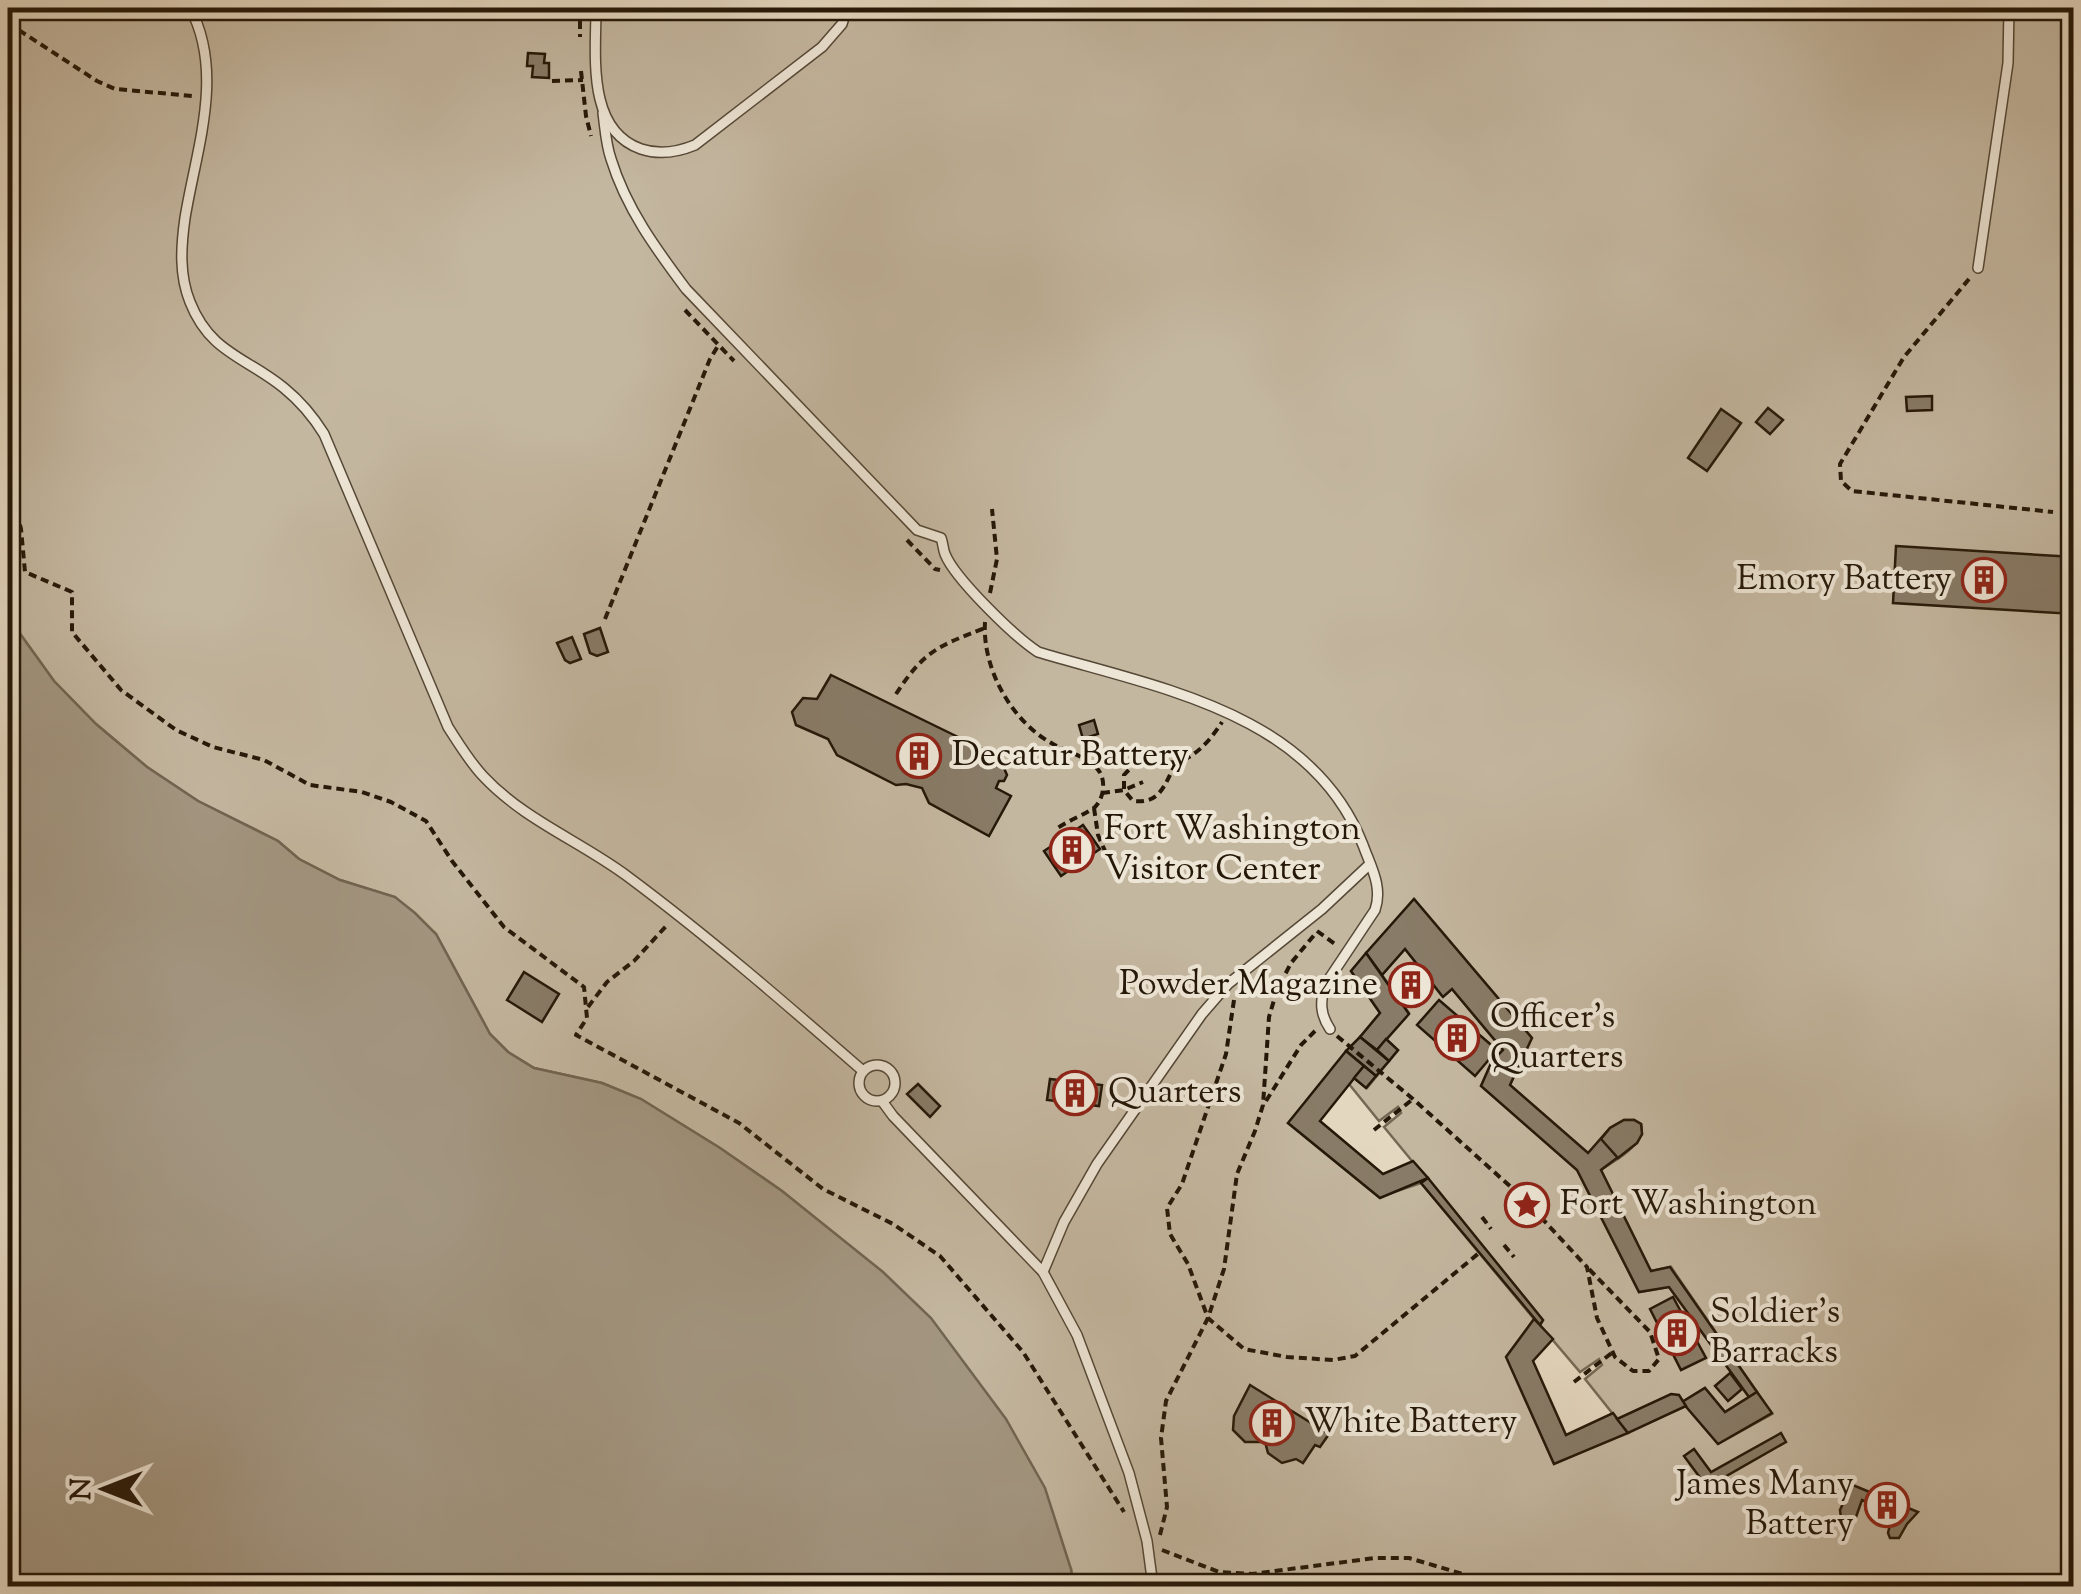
<svg xmlns="http://www.w3.org/2000/svg" width="2081" height="1594" viewBox="0 0 2081 1594" font-family="'Sorts Mill Goudy',serif">
<style>
.green{fill:#c4b7a0;stroke:#746854;stroke-width:2.5;fill-rule:evenodd}
.water{fill:#a39681;stroke:#716451;stroke-width:2.5}
.building{fill:#887b67;stroke:#251808;stroke-width:2.5}
.lines{fill:none;stroke-linecap:round;stroke-linejoin:round}
.lane-casing{stroke:#554836;stroke-width:12}
.path{stroke:#251808;stroke-width:4;stroke-dasharray:8 5;stroke-linecap:butt}
.lane{stroke:#ede5d5;stroke-width:9}
.labels{text-anchor:middle;dominant-baseline:central;stroke-width:8;stroke-linejoin:round;paint-order:stroke}
.poi-label{font-size:35px;fill:#251808;stroke:#ede5d5;text-anchor:start}
</style>
<rect width="100%" height="100%" fill="#e4d7bf"/>
<filter id="stains"><feTurbulence type="fractalNoise" baseFrequency=".002" numOctaves="4"/><feColorMatrix values="0 0 0 0 .2 0 0 0 0 .09 0 0 0 0 .02 0 0 0 .5 -.17"/></filter>
<radialGradient id="worn" r=".72"><stop offset=".6" stop-color="#630" stop-opacity="0"/><stop offset="1" stop-color="#630" stop-opacity=".3"/></radialGradient>
<g class="green">
<path d="M8,8H2073V1586H1073L1071,1569L883,1273L782,1191L720,1148L641,1099L602,1083L534,1068L508,1052L490,1034L436,934L395,897L340,880L299,859L278,841L198,801L147,767L96,724L54,681L8,617ZM1415,900L1531,1037L1510,1085L1588,1153L1634,1120L1641,1124C1643,1147 1618,1158 1601,1170L1651,1271L1671,1267L1772,1414L1718,1444L1686,1406L1554,1464L1507,1357L1534,1319L1421,1183L1379,1197L1288,1123L1380,1013L1351,971Z"/>
<path d="M1405,949L1442,996L1452,989L1503,1050L1492,1062L1481,1086L1577,1170L1639,1292L1669,1287L1749,1397L1725,1412L1705,1388L1682,1402L1617,1419L1585,1379L1602,1365L1599,1359L1580,1372L1540,1325L1543,1320L1384,1127L1401,1113L1398,1107L1379,1121L1349,1084L1354,1078L1367,1088L1398,1050L1386,1039L1409,1013L1382,975Z"/>
</g>
<path class="water" d="M8,617L54,681L96,724L147,767L198,801L278,841L299,859L340,880L395,897L415,913L436,934L490,1034L508,1052L534,1068L602,1083L641,1099L720,1148L782,1191L883,1272L931,1318L1006,1419L1045,1488L1071,1569L1073,1586H8Z"/>
<g class="building">
<path d="M528,53L545,54L544,63H549V78L532,77L533,66H527Z"/>
<path d="M1932,396V410L1907,411L1906,397Z"/>
<path d="M1768,408L1783,420L1770,434L1756,422Z"/>
<path d="M1721,409L1741,423L1707,471L1688,458Z"/>
<path d="M1896,546L2074,557V614L1893,603Z"/>
<path d="M600,628L608,652L597,656L590,653L584,634Z"/>
<path d="M572,637L581,659L570,663L565,660L557,643Z"/>
<path d="M831,675L1001,758L997,766L1004,768L1007,775L1004,781H999L996,788L1011,796L989,836L929,803L922,788L906,784L896,785L837,755L828,739L796,725L792,712L803,698L817,699Z"/>
<path d="M1094,720L1098,734L1083,739L1079,725Z"/>
<path d="M1083,825L1100,849L1061,876L1044,851Z"/>
<path d="M1414,899L1532,1038L1510,1085L1588,1153L1610,1128L1624,1120H1634L1641,1124L1642,1134L1637,1143L1601,1170L1651,1271L1670,1267L1757,1392L1749,1397L1669,1287L1639,1292L1577,1170L1481,1086L1492,1061L1503,1050L1452,989L1443,997L1405,949L1382,975L1366,953Z"/>
<path d="M1366,953L1409,1014L1377,1050L1360,1037L1380,1013L1351,971Z"/>
<path d="M1415,970L1427,987L1408,1001L1396,983Z"/>
<path d="M524,972L559,994L542,1022L507,1000Z"/>
<path d="M1439,1000L1497,1050L1475,1076L1417,1025Z"/>
<path d="M1360,1037L1389,1061L1376,1076L1346,1051Z"/>
<path d="M1386,1039L1398,1050L1389,1061L1377,1050Z"/>
<path d="M1346,1051L1364,1066L1320,1121L1383,1174L1413,1161L1428,1178L1380,1198L1288,1123Z"/>
<path d="M1364,1066L1376,1076L1366,1088L1354,1078Z"/>
<path d="M1050,1079L1102,1085L1099,1106L1047,1100Z"/>
<path d="M918,1084L940,1106L930,1117L907,1094Z"/>
<path d="M1624,1120H1634L1641,1124L1642,1134L1637,1143L1618,1158L1601,1139L1610,1128Z"/>
<path d="M1428,1178L1543,1320L1540,1325L1421,1183Z"/>
<path d="M1673,1297L1706,1358L1681,1370L1650,1309Z"/>
<path d="M1534,1319L1553,1339L1533,1361L1566,1435L1613,1413L1628,1433L1554,1464L1506,1357Z"/>
<path d="M1730,1373L1742,1389L1728,1401L1715,1386Z"/>
<path d="M1250,1385L1329,1434L1320,1447L1315,1445L1303,1463L1296,1459L1282,1463L1268,1453L1265,1442H1245L1233,1430L1234,1416Z"/>
<path d="M1705,1388L1725,1412L1757,1392L1772,1413L1718,1444L1682,1402Z"/>
<path d="M1671,1394L1679,1395L1686,1406L1628,1433L1617,1419Z"/>
<path d="M1781,1433L1786,1442L1707,1487L1684,1456L1694,1449L1711,1472Z"/>
<path d="M1843,1481L1918,1512L1907,1524L1899,1538H1890L1888,1533L1893,1513L1862,1500L1856,1517L1850,1520L1841,1518L1840,1510L1845,1499V1491L1837,1488Z"/>
</g>
<g class="lines">
<defs>
<g id="lane">
<path d="M190,8C225,73 196,150 185,218C181,246 179,275 190,302C210,353 246,357 284,388C300,401 314,418 324,434L448,727C459,744 469,761 483,776C524,820 580,841 627,876C709,937 786,1004 863,1071"/>
<path d="M596,8C596,54 586,130 641,149C659,155 678,152 695,145L822,47L842,24L847,8"/>
<path d="M603,113C605,128 606,145 611,159C626,208 656,249 686,289L917,530L941,538C943,543 943,549 945,554C955,579 1015,637 1038,652C1158,688 1311,712 1363,845C1371,867 1383,887 1375,910L1325,985C1320,1002 1320,1014 1330,1029"/>
<path d="M1978,268L2008,63L2009,8"/>
<circle cx="877" cy="1083" r="18"/>
<path d="M882,1101L893,1116L1043,1272L1077,1335L1129,1473L1147,1541L1153,1586"/>
<path d="M1043,1272L1064,1222L1097,1164L1202,1014L1228,984L1322,909L1370,864"/>
</g>
</defs>
<use href="#lane" class="lane-casing"/>
<g class="path">
<path d="M580,8V37"/>
<path d="M8,23L97,81L115,89L193,96"/>
<path d="M581,71L586,116L591,136"/>
<path d="M552,81L583,80"/>
<path d="M1969,279L1904,357L1840,464L1841,481L1852,491L2053,512"/>
<path d="M685,310L734,361"/>
<path d="M8,474L21,529L25,572L72,592V632L121,690L176,730L213,747L264,760L310,785L362,792L391,802L426,821L452,861L504,927L584,987L587,1018L576,1035L739,1123L823,1189L893,1224L940,1256L1023,1352L1124,1512"/>
<path d="M907,540L935,569L940,570"/>
<path d="M990,593L997,559L992,509"/>
<path d="M605,619L710,359L718,346"/>
<path d="M985,622C982,669 1012,722 1053,744C1067,752 1089,757 1099,771C1106,781 1104,798 1095,807C1087,814 1066,821 1055,830"/>
<path d="M896,694C924,651 938,646 985,628"/>
<path d="M1176,763C1164,785 1161,804 1133,801L1124,790V775C1143,753 1152,766 1175,762C1195,759 1212,738 1222,722"/>
<path d="M1102,793L1124,790L1143,782"/>
<path d="M1094,808L1098,835L1105,851L1104,855"/>
<path d="M1317,931L1335,944"/>
<path d="M1234,1000L1226,1054L1182,1184L1167,1208L1170,1234L1188,1264L1208,1318L1244,1349L1287,1357L1333,1360L1355,1356L1479,1253"/>
<path d="M588,1007L607,982L634,961L668,924"/>
<path d="M1337,1036L1413,1099L1522,1197L1587,1267L1597,1318L1615,1357L1633,1371H1649L1659,1359L1650,1332L1587,1267"/>
<path d="M1266,1101L1301,1045L1315,1031"/>
<path d="M1374,1130L1413,1099"/>
<path d="M1482,1217L1491,1229"/>
<path d="M1504,1245L1514,1257"/>
<path d="M1574,1382L1613,1352"/>
<path d="M1160,1535L1167,1507L1161,1438L1166,1401L1208,1318L1224,1269L1237,1174L1255,1131L1263,1105L1269,1017L1277,990L1291,963L1315,934"/>
<path d="M1162,1550L1219,1572L1252,1574L1375,1558H1409L1503,1586"/>
</g>
<use href="#lane" class="lane"/>
</g>
<defs>
<symbol id="building-ring" viewBox="-11 -11 22 22"><circle r="9.5" fill="#ede5d5" stroke="#8f2418" stroke-width="1.5"/><path d="M-4-6H4V6H1V3H-1V6H-4ZM-2.5-4.3h1.7v1.8h-1.7ZM.8-4.3h1.7v1.8H.8ZM-2.5-1h1.7V.8h-1.7ZM.8-1h1.7V.8H.8Z" fill="#8f2418"/></symbol>
<symbol id="sight-ring" viewBox="-11 -11 22 22"><circle r="9.5" fill="#ede5d5" stroke="#8f2418" stroke-width="1.5"/><path d="M0-6L1.8-2.2L6-1.7L2.9 1.2L3.7 5.4L0 3.3L-3.7 5.4L-2.9 1.2L-6-1.7L-1.8-2.2Z" fill="#8f2418"/></symbol>
</defs>
<g fill-rule="evenodd">
<use href="#building-ring" x="1959" y="555" width="50" height="50"/>
<use href="#building-ring" x="894" y="731" width="50" height="50"/>
<use href="#building-ring" x="1047" y="825" width="50" height="50"/>
<use href="#building-ring" x="1386" y="960" width="50" height="50"/>
<use href="#building-ring" x="1432" y="1013" width="50" height="50"/>
<use href="#building-ring" x="1050" y="1068" width="50" height="50"/>
<use href="#sight-ring" x="1502" y="1180" width="50" height="50"/>
<use href="#building-ring" x="1652" y="1308" width="50" height="50"/>
<use href="#building-ring" x="1247" y="1398" width="50" height="50"/>
<use href="#building-ring" x="1862" y="1480" width="50" height="50"/>
</g>
<g class="labels">
<g class="poi-label">
<text x="1952" y="580" text-anchor="end">Emory Battery</text>
<text x="952" y="756">Decatur Battery</text>
<text x="1104" y="830">Fort Washington<tspan x="1104" dy="40">Visitor Center</tspan></text>
<text x="1378" y="985" text-anchor="end">Powder Magazine</text>
<text x="1490" y="1018">Officer's<tspan x="1490" dy="40">Quarters</tspan></text>
<text x="1108" y="1093">Quarters</text>
<text x="1560" y="1205">Fort Washington</text>
<text x="1710" y="1313">Soldier's<tspan x="1710" dy="40">Barracks</tspan></text>
<text x="1304" y="1423">White Battery</text>
<text x="1854" y="1485" text-anchor="end">James Many<tspan x="1854" dy="40">Battery</tspan></text>
</g>
</g>
<rect width="2081" height="1594" fill="none" stroke="#e4d7bf" stroke-width="40"/>
<rect x="10" y="10" width="2061" height="1574" fill="none" stroke="#251808" stroke-width="5"/>
<rect x="20" y="20" width="2041" height="1554" fill="none" stroke="#251808" stroke-width="2.5"/>
<g transform="translate(105 1489) rotate(270)" stroke="#ede5d5" stroke-width="8" paint-order="stroke">
<path d="M0-8L18 38L0 25L-18 38Z" fill="#251808"/>
<text y="-15" font-size="28" font-weight="bold" text-anchor="middle" fill="#251808">N</text>
</g>
<rect width="100%" height="100%" filter="url(#stains)"/>
<rect width="100%" height="100%" fill="url(#worn)"/>
</svg>
